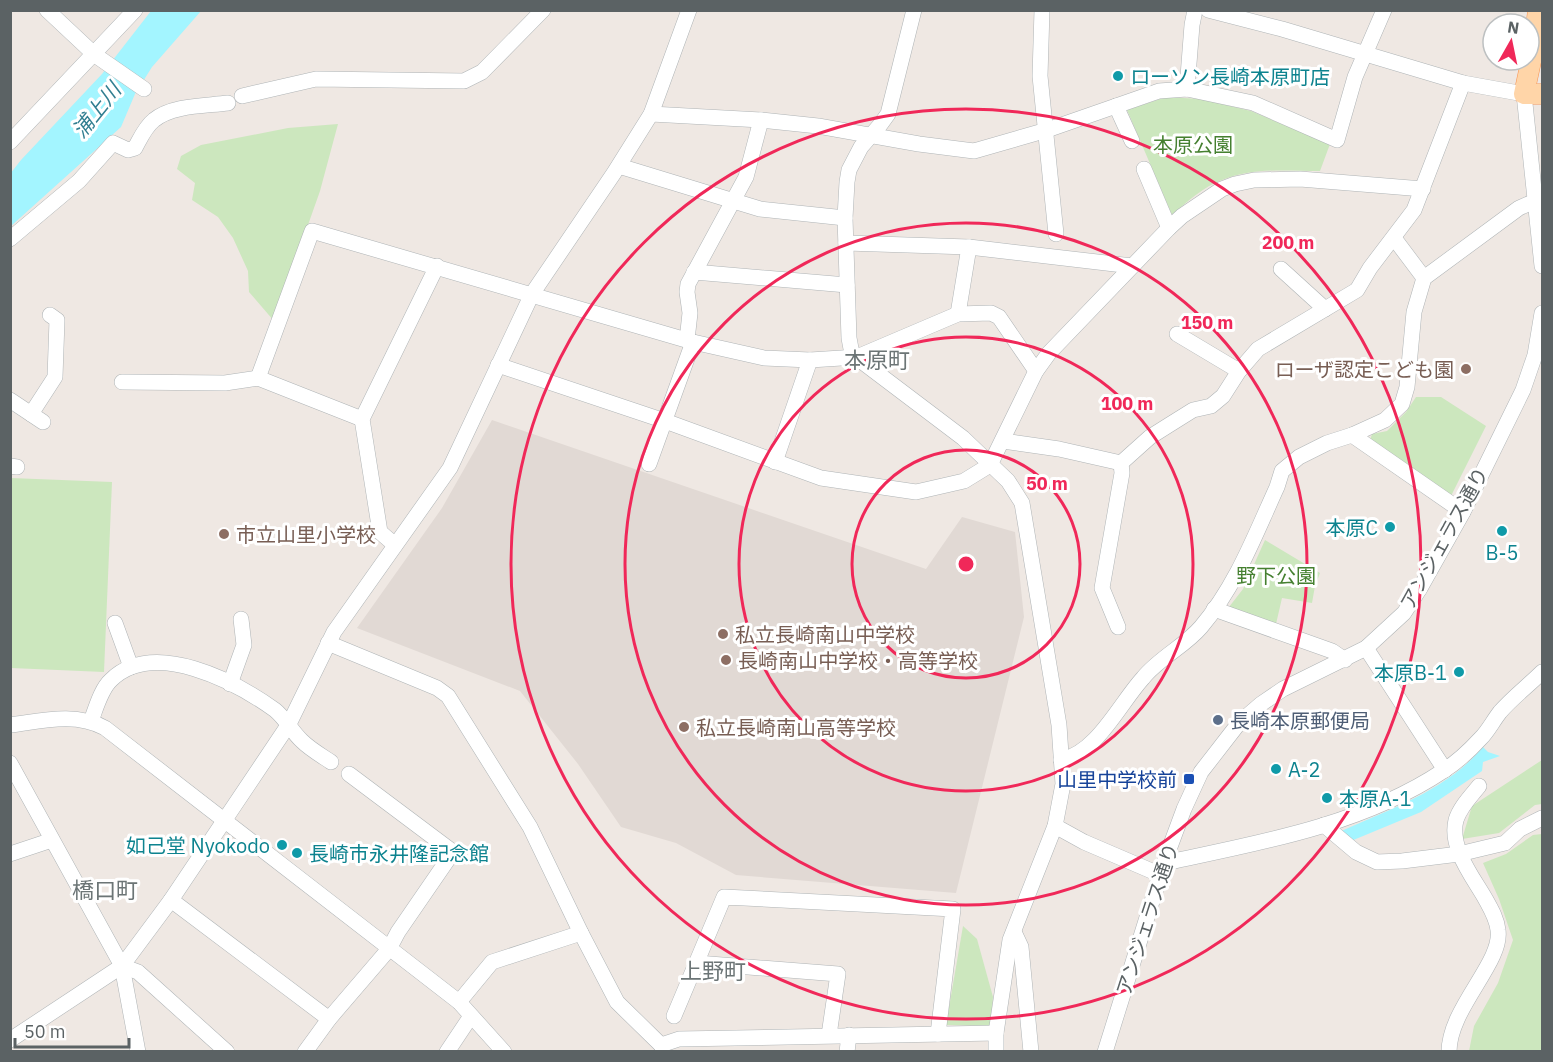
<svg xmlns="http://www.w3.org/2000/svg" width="1553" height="1062" viewBox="0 0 1553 1062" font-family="'IBM Plex Sans','Noto Sans JP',sans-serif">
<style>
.education{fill:#e1d9d4}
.green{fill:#cce7be}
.water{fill:#a3f5ff}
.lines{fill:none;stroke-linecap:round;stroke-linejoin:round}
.minor-casing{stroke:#afb4b6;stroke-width:16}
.major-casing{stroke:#f79454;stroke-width:21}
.minor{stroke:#fff;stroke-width:15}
.major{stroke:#ffd5a8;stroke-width:20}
.ring{fill:none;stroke:#f02859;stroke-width:3}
.culture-dot{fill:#0f9aa8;stroke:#fff;stroke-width:2}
.education-dot{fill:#8d6e63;stroke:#fff;stroke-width:2}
.service-dot{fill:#5c6f8a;stroke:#fff;stroke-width:2}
.transit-dot{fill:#1a4fb4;stroke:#fff;stroke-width:2}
.labels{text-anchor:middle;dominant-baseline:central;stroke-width:6;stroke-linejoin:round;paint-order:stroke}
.culture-label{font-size:20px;fill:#0d838f;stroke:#fff;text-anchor:start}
.park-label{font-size:20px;fill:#458030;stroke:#fff}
.education-label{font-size:20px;fill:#785e54;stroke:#fff;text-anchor:start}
.street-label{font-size:20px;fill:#5b6264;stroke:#fff}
.service-label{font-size:20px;fill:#4e5e75;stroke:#fff;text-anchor:start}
.transit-label{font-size:20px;fill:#164399;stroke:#fff;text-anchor:end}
.water-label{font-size:21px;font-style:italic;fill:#327f91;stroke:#fff}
.quarter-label{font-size:22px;fill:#6c7576;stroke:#fff}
.centre{fill:#f02859;stroke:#fff;stroke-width:3}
.ring-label{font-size:18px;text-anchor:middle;font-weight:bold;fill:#f02859;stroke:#fff;stroke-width:6;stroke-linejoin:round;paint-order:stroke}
</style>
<rect width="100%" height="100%" fill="#efe8e3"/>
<path class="education" d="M492,420L926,569L962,517L1015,532L1024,617L956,893L736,875L676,843L621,827L578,764L520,691L357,628L442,508Z"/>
<g class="green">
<path d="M1166,97L1201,99L1251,111L1330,144L1320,171C1288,171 1253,167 1222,180C1203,187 1187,202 1172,215L1127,110Z"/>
<path d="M338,124L320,191L274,321L249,292L248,271L233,238L218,217L192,200L195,183L177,169L181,156L201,145L288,128Z"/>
<path d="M1416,397H1441L1486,426L1451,496L1370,440L1372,434L1387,431L1406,412Z"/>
<path d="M11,478L112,482L104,672L11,668Z"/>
<path d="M1265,540L1320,573L1315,586L1312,603L1282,598L1276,624L1229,607L1243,589Z"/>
<path d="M1542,760V804L1535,805L1499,833L1462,839L1472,806Z"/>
<path d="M1542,834V1051H1469L1474,1026L1498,983L1513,940L1499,899L1483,863L1506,854L1533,835Z"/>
<path d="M963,926L977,939L993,997L991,1026L946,1025Z"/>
</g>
<g class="water">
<path d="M151,11H201L152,67L135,94L121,127L11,226L10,174L21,160L102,74Z"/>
<path d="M1483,747L1488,752L1500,756L1483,762L1482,771L1421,812L1351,841L1337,833C1388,810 1446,791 1483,747Z"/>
</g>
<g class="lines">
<defs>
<g id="minor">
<path d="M47,10L95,55L144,89"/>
<path d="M914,10L888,114L880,125L861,147L849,170L847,182L845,218L849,338L852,354L963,438L1008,481L1022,503L1059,725L1063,784L1055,826L1010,940L996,1033V1052"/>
<path d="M1042,10L1040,76L1056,234"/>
<path d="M1208,10L1282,29L1463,83L1524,94L1542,266"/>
<path d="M1187,89L1192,25L1195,10"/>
<path d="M242,96L316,79L464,81L482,72L543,10"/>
<path d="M1116,106L1132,141"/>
<path d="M651,114L761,120L818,126L919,144L974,151L1047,130L1159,91L1187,89L1253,103L1337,140L1355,77L1384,10"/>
<path d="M10,142L135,10"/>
<path d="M619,166L760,209L845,218"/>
<path d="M1144,169L1169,228"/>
<path d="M1394,238L1424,278"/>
<path d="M10,239L79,181L113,143L128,150L135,148C140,139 145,127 154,120C172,105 205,106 228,103"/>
<path d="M846,243L969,247L1132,266"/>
<path d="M1281,269L1325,309"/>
<path d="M694,272L847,285"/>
<path d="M958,314L969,247"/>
<path d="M1177,334L1239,371"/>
<path d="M687,340L690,313L687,292L688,284L746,177L761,120"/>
<path d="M498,365L665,421L821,478L916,492L964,481L990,465L1036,371L1049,353L1169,228L1182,216L1222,189L1235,184L1254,180L1300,179L1423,189"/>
<path d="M258,378L312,231L693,342L764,358L810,360L857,357L958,314L991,313L999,317L1036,371"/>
<path d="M122,382L225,383L258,378L362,419"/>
<path d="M10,400L43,422"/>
<path d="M31,414L55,377L57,320L50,315"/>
<path d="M1352,435L1463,512"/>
<path d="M1003,441L1059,449L1121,463L1150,437L1169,425L1193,410L1211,406L1223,396L1239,371L1258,349L1357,290L1370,268L1414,210L1463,83"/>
<path d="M775,462L810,360"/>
<path d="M649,464L693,342"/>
<path d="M10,466L17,467"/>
<path d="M395,545L380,532L362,419L437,266"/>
<path d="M1214,609L1332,651L1345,660"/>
<path d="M115,623L131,667"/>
<path d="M1118,627L1102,588L1122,473L1121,463"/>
<path d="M328,643L437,688L448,696L530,827L581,933L617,1002L661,1045"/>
<path d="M1366,648L1445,770"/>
<path d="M230,684L244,645L241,619"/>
<path d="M91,721C96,708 101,689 111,680C154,638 236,682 275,710C286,719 292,732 302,741C310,749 322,756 331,762"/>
<path d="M10,725C42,721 75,712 105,728L459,1002L504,1052"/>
<path d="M1061,760C1097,753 1120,703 1143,678C1159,658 1185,646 1201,627C1236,586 1255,535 1277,487L1282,471L1299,457L1327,443L1352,435L1385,420L1402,404L1407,387L1414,312L1424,278L1519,208L1535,201"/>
<path d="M10,763L122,966L138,1052"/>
<path d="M1324,825L1356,852L1377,862L1402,861L1459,854L1505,843L1520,829L1542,818"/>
<path d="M1055,826L1084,842L1161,875"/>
<path d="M10,854L52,840"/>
<path d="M1164,863C1259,843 1362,825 1443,771C1456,763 1470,750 1481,738C1488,731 1493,721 1500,712C1512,698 1529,685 1542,672"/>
<path d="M171,900L329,1019"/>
<path d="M1014,932L1021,947L1031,1052"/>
<path d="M697,963L838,974L829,1035"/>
<path d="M122,966L138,972L227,1052"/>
<path d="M459,1002L492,962L581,933"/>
<path d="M674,1016L724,897L953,909L938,1034"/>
<path d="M10,1040L122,966L171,900L289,724L334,632L450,468L532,294L614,173L651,114L689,10"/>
<path d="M661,1045L679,1039L996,1033"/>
<path d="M305,1052L329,1019L389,949L398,932L453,852L349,774"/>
<path d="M447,1052L471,1016"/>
<path d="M847,1052L849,1035"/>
<path d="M1105,1052L1164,863L1184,809L1201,772L1239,723L1261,704L1283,689L1366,648L1404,613L1419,590L1463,512L1523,390L1535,355L1542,313"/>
<path d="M1449,1052C1449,1008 1503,962 1498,930C1497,919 1491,909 1486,900C1473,877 1449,848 1456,820C1460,807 1471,796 1479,786"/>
</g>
<path id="major" d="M1538,10L1533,52L1524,94H1542"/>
</defs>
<use href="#minor" class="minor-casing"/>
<use href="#major" class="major-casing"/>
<use href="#minor" class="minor"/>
<use href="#major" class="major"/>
</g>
<g class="ring">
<circle cx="966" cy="564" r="114"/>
<circle cx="966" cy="564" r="227"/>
<circle cx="966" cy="564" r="341"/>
<circle cx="966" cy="564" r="455"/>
</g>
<g class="culture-dot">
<circle cx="1118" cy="76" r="6"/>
<circle cx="1390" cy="527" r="6"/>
<circle cx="1502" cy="531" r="6"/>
<circle cx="1459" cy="672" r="6"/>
<circle cx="1276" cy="769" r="6"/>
<circle cx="1327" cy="798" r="6"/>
<circle cx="282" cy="845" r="6"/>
<circle cx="297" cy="853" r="6"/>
</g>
<g class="education-dot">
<circle cx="1466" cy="369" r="6"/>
<circle cx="224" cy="534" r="6"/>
<circle cx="723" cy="634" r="6"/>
<circle cx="726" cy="660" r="6"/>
<circle cx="684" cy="727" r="6"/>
</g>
<circle class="service-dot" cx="1218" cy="720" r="6"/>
<rect class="transit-dot" x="1183" y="773" width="12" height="12" rx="3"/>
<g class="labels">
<g class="culture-label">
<text x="1130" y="76">ローソン長崎本原町店</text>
<text x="1378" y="527" text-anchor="end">本原C</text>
<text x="1502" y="552" text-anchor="middle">B-5</text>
<text x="1447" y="672" text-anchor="end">本原B-1</text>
<text x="1288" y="769">A-2</text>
<text x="1339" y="798">本原A-1</text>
<text x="270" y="845" text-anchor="end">如己堂 Nyokodo</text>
<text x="309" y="853">長崎市永井隆記念館</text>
</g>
<g class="park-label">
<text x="1193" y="144">本原公園</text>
<text x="1276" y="575">野下公園</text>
</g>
<g class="education-label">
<text x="1454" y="369" text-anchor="end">ローザ認定こども園</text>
<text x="236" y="534">市立山里小学校</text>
<text x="735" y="634">私立長崎南山中学校</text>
<text x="738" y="660">長崎南山中学校・高等学校</text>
<text x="696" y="727">私立長崎南山高等学校</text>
</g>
<g class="street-label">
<text transform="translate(1444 538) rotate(-61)">アンジェラス通り</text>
<text transform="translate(1147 919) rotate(-72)">アンジェラス通り</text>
</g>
<g class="service-label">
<text x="1230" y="720">長崎本原郵便局</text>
</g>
<g class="transit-label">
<text x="1177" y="779">山里中学校前</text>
</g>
<g class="water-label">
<text transform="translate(96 110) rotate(-51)">浦上川</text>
</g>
<g class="quarter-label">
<text x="877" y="359">本原町</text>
<text x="105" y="889">橋口町</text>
<text x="713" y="970">上野町</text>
</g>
</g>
<circle cx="966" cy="564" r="9" class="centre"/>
<g class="ring-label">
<text x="1288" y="249">200 m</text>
<text x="1207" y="329">150 m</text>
<text x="1127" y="410">100 m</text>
<text x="1047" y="490">50 m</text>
</g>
<rect width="1553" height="1062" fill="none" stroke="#5b6264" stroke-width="24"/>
<g transform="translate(1511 42) rotate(9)"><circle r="28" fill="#ffffff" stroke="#bdc0c1" stroke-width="1.5"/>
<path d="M0-4.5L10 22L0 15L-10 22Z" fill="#f02859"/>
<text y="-9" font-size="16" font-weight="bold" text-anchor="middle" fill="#5b6264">N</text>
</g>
<path d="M15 1038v9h114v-9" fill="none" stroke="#5b6264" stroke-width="3"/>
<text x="24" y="1038" font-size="18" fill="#5b6264" stroke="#ffffff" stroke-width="4.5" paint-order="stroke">50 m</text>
</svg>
